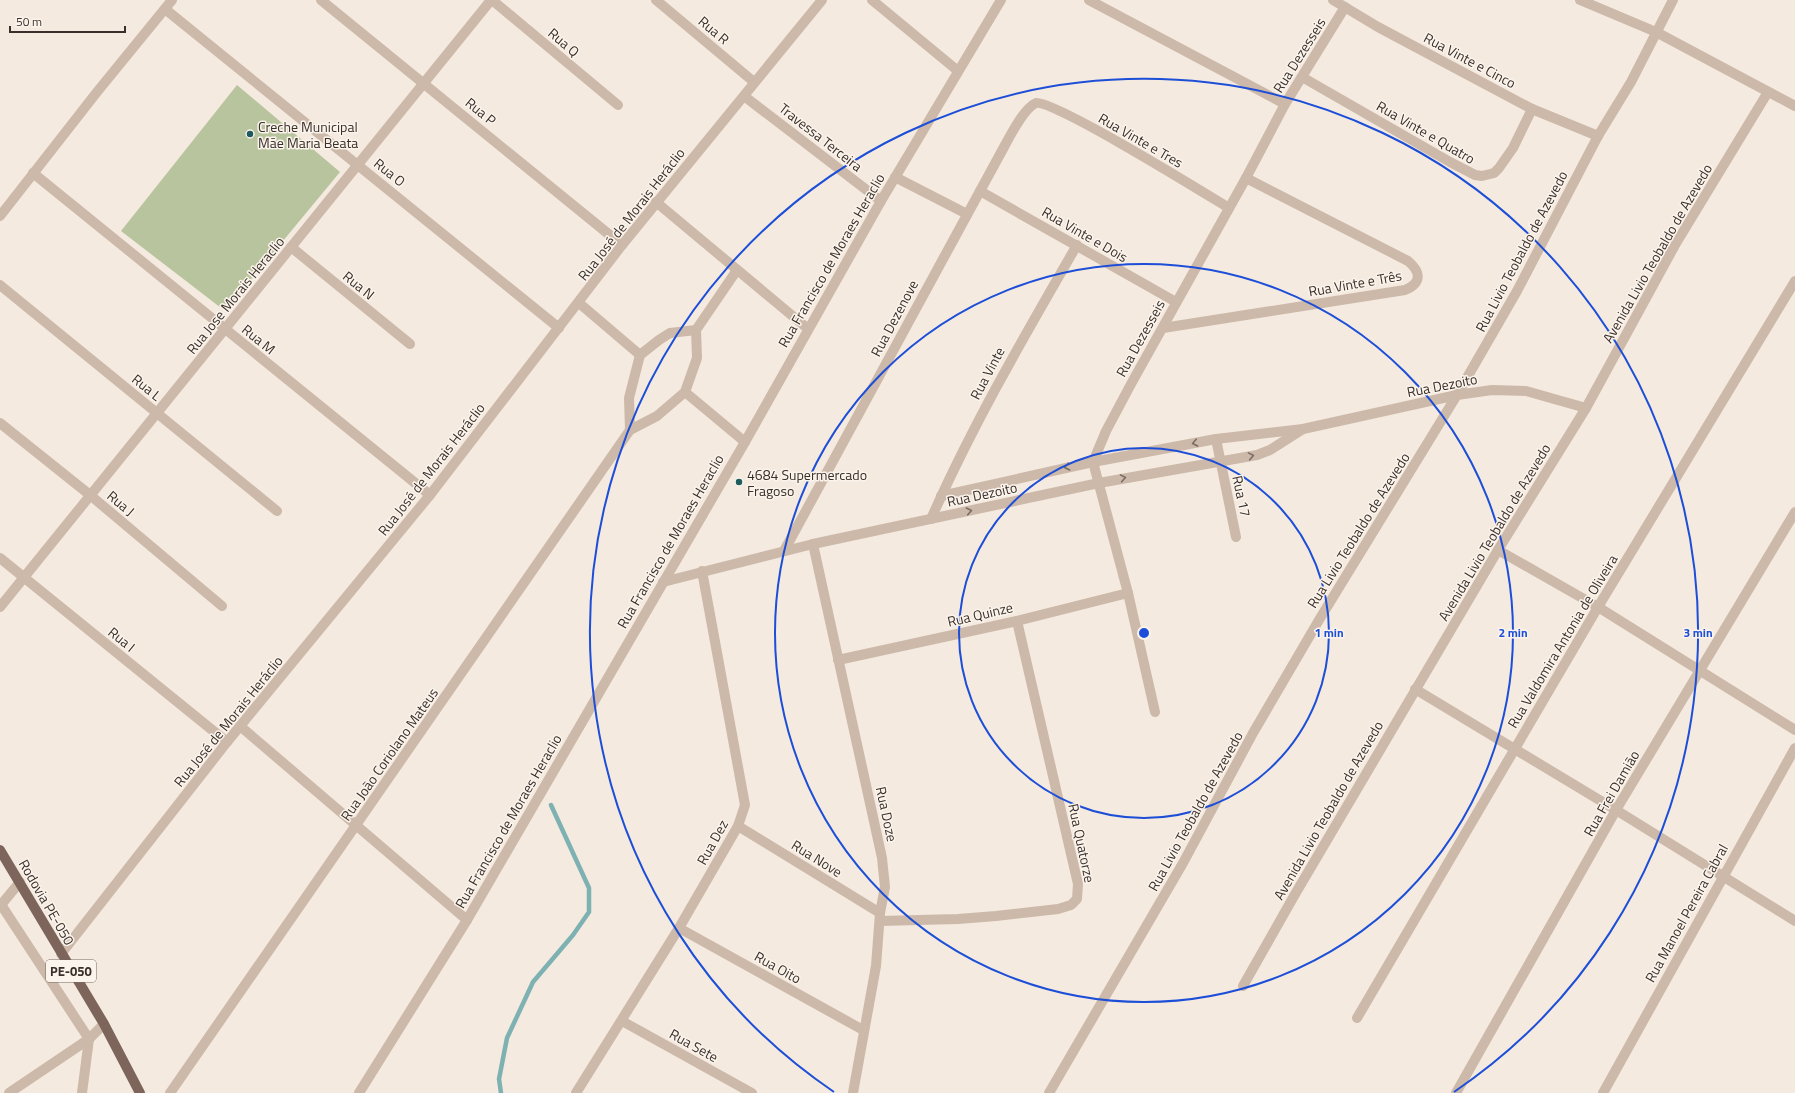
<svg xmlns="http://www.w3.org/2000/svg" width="1795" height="1093" viewBox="0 0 1795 1093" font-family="'Titillium Web',sans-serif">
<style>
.green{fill:#b8c49e}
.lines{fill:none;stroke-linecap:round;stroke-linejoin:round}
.stream{stroke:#7db1b2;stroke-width:4.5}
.minor{stroke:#cdb9aa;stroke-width:10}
.major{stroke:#7d655b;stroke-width:10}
.oneway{stroke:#7c6d64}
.ring{fill:none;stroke:#1d4ed8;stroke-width:2}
.poi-dot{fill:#1d5b5e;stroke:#fbf4ec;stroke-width:1.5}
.labels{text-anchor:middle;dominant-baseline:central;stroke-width:3;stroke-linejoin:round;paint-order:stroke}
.shield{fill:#fbf4ec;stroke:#746a64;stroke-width:1}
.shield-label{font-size:13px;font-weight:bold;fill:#3a2f2a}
.street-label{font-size:14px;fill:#3a2f2a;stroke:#fbf4ec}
.poi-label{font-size:14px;fill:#3a2f2a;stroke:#fbf4ec;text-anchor:start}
.centre{fill:#1d4ed8;stroke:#fbf4ec;stroke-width:2}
.ring-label{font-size:12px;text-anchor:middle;font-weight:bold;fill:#1d4ed8;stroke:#fbf4ec;stroke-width:3;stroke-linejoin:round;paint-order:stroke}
</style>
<rect width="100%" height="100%" fill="#f4eadf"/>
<polygon class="green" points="237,85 340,172 225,311 121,231"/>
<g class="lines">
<polyline class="stream" points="501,1093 499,1079 507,1038 533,982 573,935 589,912 589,888 551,805"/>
<g class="minor">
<polyline points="321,0 622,245"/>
<polyline points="492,0 618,105"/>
<polyline points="656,0 754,82"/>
<polyline points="872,0 958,71"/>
<polyline points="1089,0 1285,104"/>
<polyline points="1333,0 1378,27 1532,109 1598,136"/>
<polyline points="1580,0 1656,32 1795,106"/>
<polyline points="165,9 559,328"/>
<polyline points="1302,77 1450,162 1475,175 1482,176 1494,173 1499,168 1513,148 1532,109"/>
<polyline points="744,96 881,201"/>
<polyline points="33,173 430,495"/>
<polyline points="895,177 967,214"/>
<polyline points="980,191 1176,302"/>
<polyline points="656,202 807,328"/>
<polyline points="0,216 97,92 172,0"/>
<polyline points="291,247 410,344"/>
<polyline points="0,285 277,511"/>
<polyline points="579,303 640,355"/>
<path d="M1163,328L1405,290C1422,283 1421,272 1408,261L1246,178"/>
<polyline points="685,392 745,442"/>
<polyline points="0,423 90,495 222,606"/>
<polyline points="630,430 629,398 640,355 659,340 670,333 696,330"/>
<polyline points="1216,439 1236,537"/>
<polyline points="941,496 1093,462 1216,439 1303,429 1457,395 1492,390 1526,391 1586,408"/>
<path d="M931,519C973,424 1025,335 1077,245"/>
<polyline points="813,544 882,858 885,887 880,913 876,966 853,1093"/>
<polyline points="1498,550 1598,607 1795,730"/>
<path d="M784,551L1004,147C1010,136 1024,108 1036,103C1051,98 1206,194 1229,208"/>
<polyline points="0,558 227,742"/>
<polyline points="663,582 813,544 1099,483 1257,455 1270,450 1303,429"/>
<polyline points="0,607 491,0"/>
<polyline points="838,660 1017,621 1128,593"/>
<polyline points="1415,689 1616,810 1795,921"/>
<polyline points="1155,712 1128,593 1093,462 1106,431 1131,384 1246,178 1285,104 1345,7"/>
<polyline points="240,726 467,920"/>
<polyline points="738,826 880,913"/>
<polyline points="0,903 89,1039 82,1093"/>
<polyline points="0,906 20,882"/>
<polyline points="880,921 958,919 996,916 1058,909 1071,905 1077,899 1078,884 1017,621"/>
<polyline points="679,928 863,1030"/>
<polyline points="61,954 227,742 430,495 622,245 822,0"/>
<polyline points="1243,986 1294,896 1498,550 1586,408 1675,245 1768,92"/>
<polyline points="1357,1018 1598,607 1795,281"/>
<polyline points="622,1021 752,1093"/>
<polyline points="9,1093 89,1039 104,1024"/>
<polyline points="170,1093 630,430 657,416 685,392 697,358 696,330 737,270"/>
<polyline points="359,1093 467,920 745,442 881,201 1001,0"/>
<polyline points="576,1093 679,928 738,826 745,805 702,571"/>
<polyline points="1049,1093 1183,863 1253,733 1319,620 1457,395 1517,291 1598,136 1631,82 1673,0"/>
<polyline points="1456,1093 1616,810 1795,512"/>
<polyline points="1603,1093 1795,748"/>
</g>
<polyline class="major" points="0,850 104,1024 140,1093"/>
</g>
<defs><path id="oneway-chevron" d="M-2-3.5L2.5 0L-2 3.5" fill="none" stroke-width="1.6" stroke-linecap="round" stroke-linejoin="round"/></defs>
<g class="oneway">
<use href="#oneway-chevron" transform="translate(1195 443) rotate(169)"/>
<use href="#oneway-chevron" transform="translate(1251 456) rotate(-10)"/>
<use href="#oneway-chevron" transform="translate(1067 467) rotate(168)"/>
<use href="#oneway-chevron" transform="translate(1123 478) rotate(-10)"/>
<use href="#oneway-chevron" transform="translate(969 511) rotate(-12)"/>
</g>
<g class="ring">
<circle cx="1144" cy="633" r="185"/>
<circle cx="1144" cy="633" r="369"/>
<path d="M834 1092A554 554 0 1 1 1454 1092"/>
</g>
<g class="poi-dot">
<circle cx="250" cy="134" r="4"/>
<circle cx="739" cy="482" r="4"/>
</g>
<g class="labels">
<rect class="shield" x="46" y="960" width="50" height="22" rx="3"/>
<g class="shield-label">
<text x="71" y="971">PE-050</text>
</g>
<g class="street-label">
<text transform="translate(714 30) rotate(40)">Rua R</text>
<text transform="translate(564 42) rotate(40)">Rua Q</text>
<text transform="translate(1299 55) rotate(-58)">Rua Dezesseis</text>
<text transform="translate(1470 60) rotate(28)">Rua Vinte e Cinco</text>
<text transform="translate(481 111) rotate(39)">Rua P</text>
<text transform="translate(1426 132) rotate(30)">Rua Vinte e Quatro</text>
<text transform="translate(821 137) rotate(38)">Travessa Terceira</text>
<text transform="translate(1141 140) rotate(30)">Rua Vinte e Tres</text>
<text transform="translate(390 172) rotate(39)">Rua O</text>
<text transform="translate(631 214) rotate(-52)">Rua José de Morais Heráclio</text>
<text transform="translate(1085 234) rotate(30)">Rua Vinte e Dois</text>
<text transform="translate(1521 251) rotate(-62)">Rua Livio Teobaldo de Azevedo</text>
<text transform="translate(1657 253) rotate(-60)">Avenida Livio Teobaldo de Azevedo</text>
<text transform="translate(831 260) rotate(-60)">Rua Francisco de Moraes Heraclio</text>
<text transform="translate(1355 283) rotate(-10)">Rua Vinte e Três</text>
<text transform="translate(359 285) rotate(39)">Rua N</text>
<text transform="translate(235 295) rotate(-51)">Rua Jose Morais Heraclio</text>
<text transform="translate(894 318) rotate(-62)">Rua Dezenove</text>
<text transform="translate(1140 338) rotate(-61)">Rua Dezesseis</text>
<text transform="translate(259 339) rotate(39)">Rua M</text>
<text transform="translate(987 373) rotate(-62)">Rua Vinte</text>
<text transform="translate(1442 385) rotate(-11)">Rua Dezoito</text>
<text transform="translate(147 387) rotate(39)">Rua L</text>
<text transform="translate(431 469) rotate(-52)">Rua José de Morais Heráclio</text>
<text transform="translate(982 494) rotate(-12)">Rua Dezoito</text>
<text transform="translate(1242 496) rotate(78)">Rua 17</text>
<text transform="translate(121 503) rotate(40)">Rua J</text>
<text transform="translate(1358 530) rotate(-58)">Rua Livio Teobaldo de Azevedo</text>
<text transform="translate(1494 532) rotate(-59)">Avenida Livio Teobaldo de Azevedo</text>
<text transform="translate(670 541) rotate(-60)">Rua Francisco de Moraes Heraclio</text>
<text transform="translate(980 614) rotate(-13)">Rua Quinze</text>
<text transform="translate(122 639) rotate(39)">Rua I</text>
<text transform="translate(1562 641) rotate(-59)">Rua Valdomira Antonia de Oliveira</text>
<text transform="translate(228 721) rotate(-51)">Rua José de Morais Heráclio</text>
<text transform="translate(389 754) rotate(-55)">Rua João Coriolano Mateus</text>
<text transform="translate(1611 793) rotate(-60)">Rua Frei Damião</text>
<text transform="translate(1328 810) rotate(-60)">Avenida Livio Teobaldo de Azevedo</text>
<text transform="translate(1195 811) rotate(-61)">Rua Livio Teobaldo de Azevedo</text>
<text transform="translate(887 814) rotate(78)">Rua Doze</text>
<text transform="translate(508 821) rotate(-60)">Rua Francisco de Moraes Heraclio</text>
<text transform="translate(712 842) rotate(-61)">Rua Dez</text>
<text transform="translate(1082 843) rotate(78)">Rua Quatorze</text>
<text transform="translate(817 858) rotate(32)">Rua Nove</text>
<text transform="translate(47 902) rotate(60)">Rodovia PE-050</text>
<text transform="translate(1686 913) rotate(-61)">Rua Manoel Pereira Cabral</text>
<text transform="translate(778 967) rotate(29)">Rua Oito</text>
<text transform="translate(694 1045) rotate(29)">Rua Sete</text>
</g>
<g class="poi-label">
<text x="258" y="126">Creche Municipal<tspan x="258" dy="16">Mãe Maria Beata</tspan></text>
<text x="747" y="474">4684 Supermercado<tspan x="747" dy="16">Fragoso</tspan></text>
</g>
</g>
<circle cx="1144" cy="633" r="6" class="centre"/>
<g class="ring-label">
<text x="1329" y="637">1 min</text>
<text x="1513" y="637">2 min</text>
<text x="1698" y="637">3 min</text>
</g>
<path d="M10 26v6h115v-6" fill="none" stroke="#3a2f2a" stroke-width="2"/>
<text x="16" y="26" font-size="12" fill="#3a2f2a" stroke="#fbf4ec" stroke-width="3" paint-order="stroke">50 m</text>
</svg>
